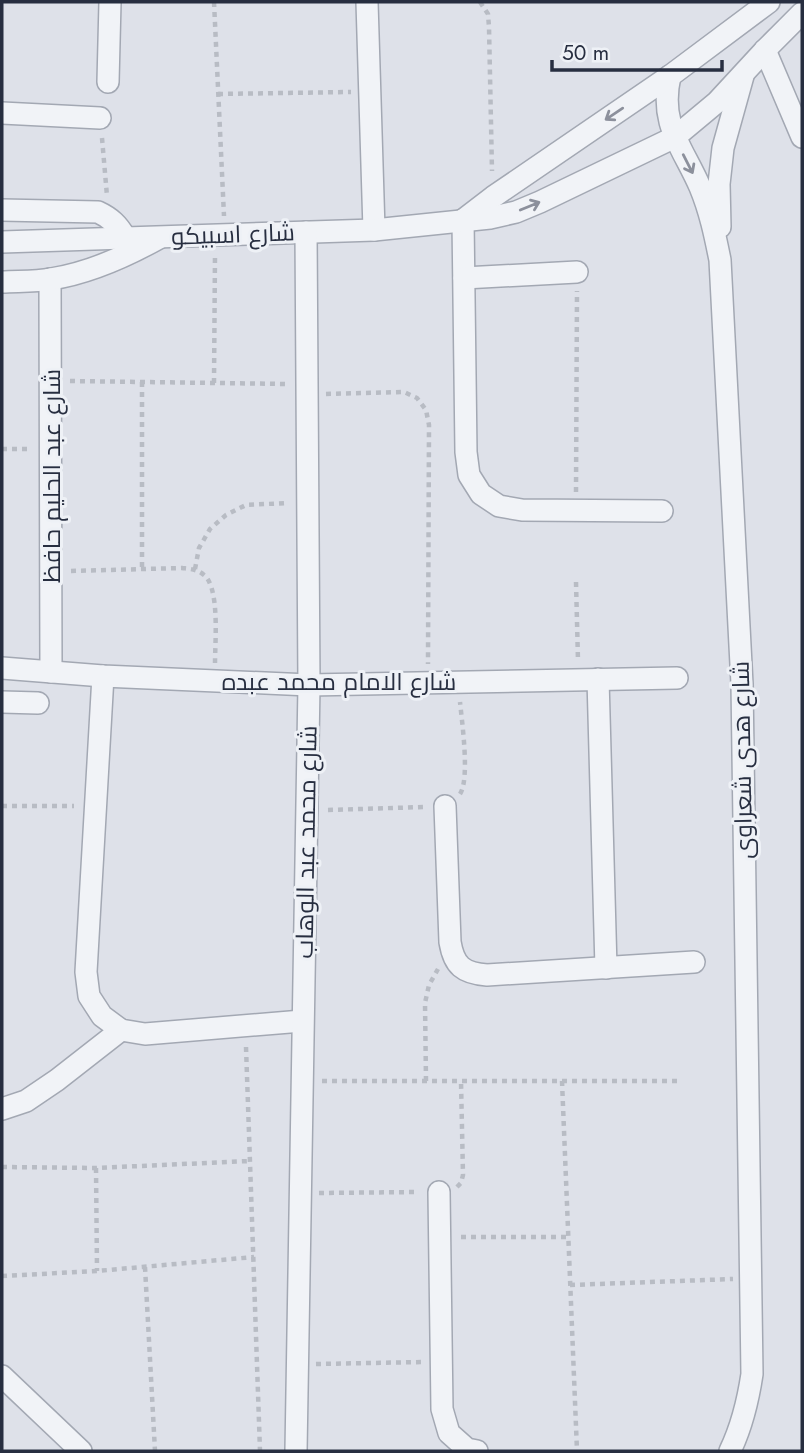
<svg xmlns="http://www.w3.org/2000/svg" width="804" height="1453" viewBox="0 0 804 1453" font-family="Jost,Cairo,sans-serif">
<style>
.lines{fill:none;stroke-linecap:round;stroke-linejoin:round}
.street-casing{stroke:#a3a8b3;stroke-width:24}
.path{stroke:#b8bcc4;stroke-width:4.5;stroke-dasharray:5 5;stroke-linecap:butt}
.street{stroke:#f1f3f7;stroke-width:21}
.oneway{stroke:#8c909c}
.labels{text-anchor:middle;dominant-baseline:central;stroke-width:6;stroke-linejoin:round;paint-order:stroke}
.street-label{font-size:24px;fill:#272e40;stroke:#eef1f6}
</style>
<rect width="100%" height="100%" fill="#dee1e9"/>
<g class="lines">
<defs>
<g id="street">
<polyline points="367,2 374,230"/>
<polyline points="765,50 802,137"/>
<path d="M670,76C659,124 682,146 700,187C710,211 715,235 720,260L742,684L752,1374C748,1401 742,1426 730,1451"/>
<polyline points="108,82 110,2"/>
<polyline points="2,113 100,118"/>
<path d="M2,210L98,212C111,218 118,225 125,237"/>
<polyline points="463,220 466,452 469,475 481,494 499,506 522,510 662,511"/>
<polyline points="463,220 493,197 670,76 769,2"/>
<polyline points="720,227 719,184 723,148 743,76"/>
<polyline points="2,242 374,230 490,218 516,212 540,202 675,137 717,102 765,50 802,13"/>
<polyline points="464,278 577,272"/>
<polyline points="50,279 51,672"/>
<path d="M2,282C18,281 35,282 51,279C90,273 125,257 159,238"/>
<polyline points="2,668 103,676 309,685 677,678"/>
<polyline points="103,676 86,972 89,996 102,1016 121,1030 145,1034 302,1021"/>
<polyline points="598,679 606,968"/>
<polyline points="2,702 38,703"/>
<path d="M445,806L450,942C454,966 463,973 487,975L694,962"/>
<polyline points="2,1109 26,1101 57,1080 121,1030"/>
<polyline points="439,1192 442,1409 449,1433 467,1449 477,1451"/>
<polyline points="2,1376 81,1451"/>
<polyline points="296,1451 309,685 306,232"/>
</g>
</defs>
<use href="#street" class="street-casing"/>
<g class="path">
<polyline points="214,2 224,216"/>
<polyline points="480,2 488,14 489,27 492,171"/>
<polyline points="218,94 351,92"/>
<polyline points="102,138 107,196"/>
<polyline points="70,381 289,384"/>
<polyline points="142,382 142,569"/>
<polyline points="214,383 215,254"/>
<polyline points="326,394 404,392 417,398 426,410 429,425 428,664"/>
<polyline points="2,449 32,449"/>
<polyline points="576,492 577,291"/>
<polyline points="195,569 199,548 210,529 226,515 246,505 287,503"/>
<path d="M71,571L182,568C190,569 197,569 204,575C220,588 215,642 215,663"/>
<polyline points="576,582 578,661"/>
<path d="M460,794C470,779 462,722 460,702"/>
<polyline points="2,806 74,806"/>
<polyline points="328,810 424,807"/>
<polyline points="246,1047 260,1451"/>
<polyline points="322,1081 682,1081"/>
<polyline points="426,1081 425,1003 429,985 438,969"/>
<polyline points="562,1081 577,1451"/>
<polyline points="2,1167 96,1168 250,1161"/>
<polyline points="96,1168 97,1271"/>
<polyline points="457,1187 461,1183 463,1175 461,1081"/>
<polyline points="319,1193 419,1192"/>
<polyline points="461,1237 569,1237"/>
<polyline points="145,1267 155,1451"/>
<polyline points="2,1276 97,1271 254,1257"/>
<polyline points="570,1285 733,1279"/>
<polyline points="316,1364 423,1362"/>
</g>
<use href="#street" class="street"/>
</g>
<defs><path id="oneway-shaft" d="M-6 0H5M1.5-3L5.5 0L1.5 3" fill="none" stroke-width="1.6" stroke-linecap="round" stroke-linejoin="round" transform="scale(1.75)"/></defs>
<g class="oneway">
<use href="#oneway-shaft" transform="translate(614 114) rotate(146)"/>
<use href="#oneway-shaft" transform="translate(688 164) rotate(63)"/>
<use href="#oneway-shaft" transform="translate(530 206) rotate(-22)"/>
</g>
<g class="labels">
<g class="street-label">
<text transform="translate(233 234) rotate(-2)">شارع اسبيكو</text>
<text transform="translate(51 476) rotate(-90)">شارع عبد الحليم حافظ</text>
<text x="339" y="681">شارع الامام محمد عبده</text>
<text transform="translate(742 760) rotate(-91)">شارع هدى شعراوى</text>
<text transform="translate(306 842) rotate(-89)">شارع محمد عبد الوهاب</text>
</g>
</g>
<rect width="804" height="1453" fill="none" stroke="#272e40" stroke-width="7"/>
<path d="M552 60v10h170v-10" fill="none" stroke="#272e40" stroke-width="3.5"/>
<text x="562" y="60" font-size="21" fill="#272e40" stroke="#eef1f6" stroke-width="5" paint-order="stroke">50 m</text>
</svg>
